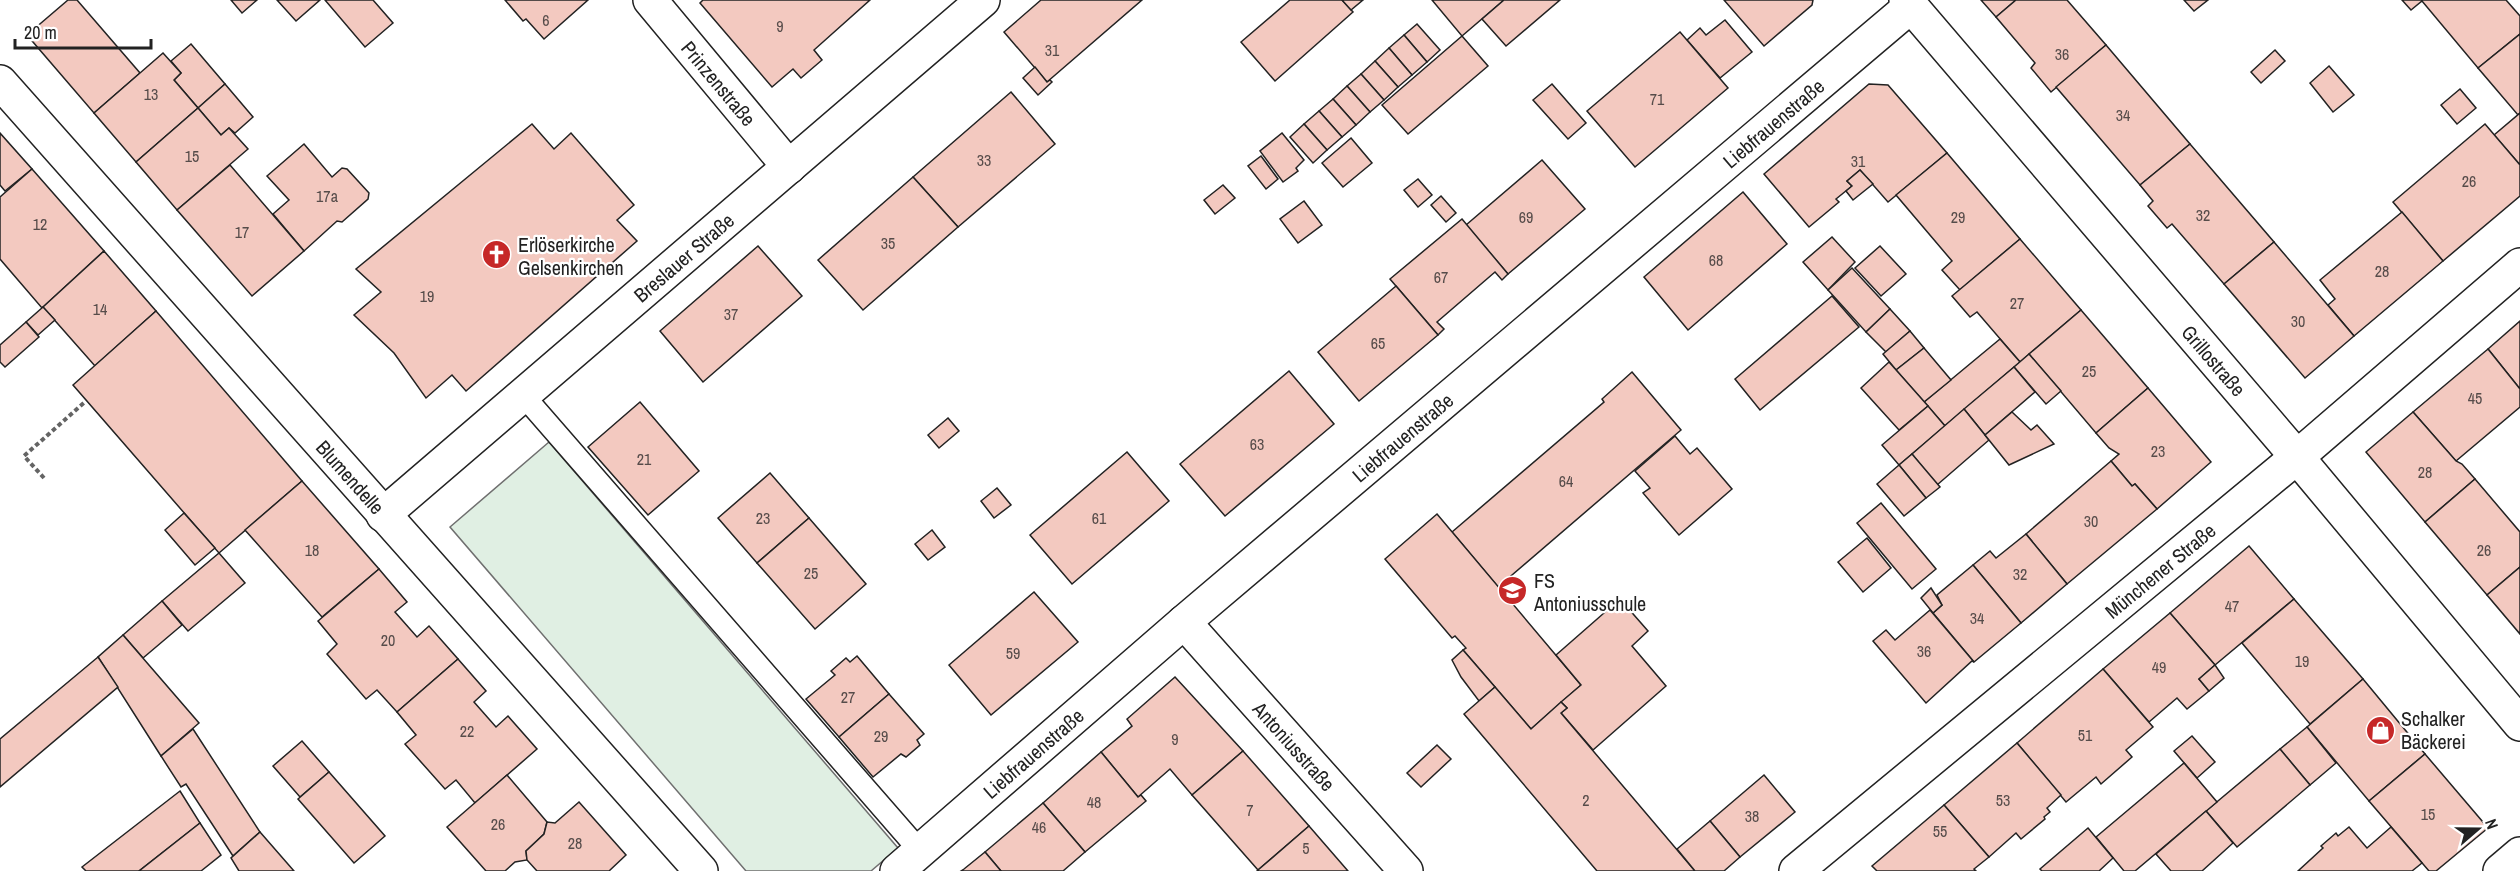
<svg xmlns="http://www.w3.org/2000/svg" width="2520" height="871" viewBox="0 0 2520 871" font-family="'Archivo Narrow',sans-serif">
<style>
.green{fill:#e0efe3;stroke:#6f6f6f;stroke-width:1.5}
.building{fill:#f3c9c0;stroke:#222;stroke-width:1.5}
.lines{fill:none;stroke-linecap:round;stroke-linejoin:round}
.service-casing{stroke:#222;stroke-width:24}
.minor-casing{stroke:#222;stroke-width:36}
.path{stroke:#646464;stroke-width:4;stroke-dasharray:4.5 3;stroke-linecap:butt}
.service{stroke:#fff;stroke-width:21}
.minor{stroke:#fff;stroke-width:33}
.labels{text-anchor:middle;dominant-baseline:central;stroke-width:4.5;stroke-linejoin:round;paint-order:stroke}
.number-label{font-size:16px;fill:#564c4a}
.street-label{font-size:20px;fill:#222;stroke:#fff}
.poi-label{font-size:20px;fill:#222;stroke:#fff;text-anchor:start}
</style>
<rect width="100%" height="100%" fill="#fff"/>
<polygon class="green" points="549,442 898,848 871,871 746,871 450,527"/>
<g class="building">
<polygon points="68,0 77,0 140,73 94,113 27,35"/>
<polygon points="231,0 257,0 242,13"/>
<polygon points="277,0 320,0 296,21"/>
<polygon points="325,0 373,0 393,23 365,47"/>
<polygon points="505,0 588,0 544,39 526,19 523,21"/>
<polygon points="703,0 870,0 814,50 822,60 801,78 793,69 772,87 700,3"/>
<polygon points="1041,0 1142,0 1047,82 1004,32"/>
<polygon points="1290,0 1342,0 1353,12 1275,81 1241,42"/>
<polygon points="1342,0 1363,0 1351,10"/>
<polygon points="1432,0 1504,0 1462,36"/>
<polygon points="1504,0 1560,0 1506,46 1482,19"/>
<polygon points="1724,0 1813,0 1812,5 1764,46"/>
<polygon points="1981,0 2016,0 1996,17"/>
<polygon points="2016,0 2067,0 2106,45 2051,92 2031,68 2035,63 1996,17"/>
<polygon points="2184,0 2208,0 2194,11"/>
<polygon points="2402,0 2506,0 2520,16 2520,34 2478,68 2422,1 2411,10"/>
<polygon points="1725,20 1752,52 1720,78 1687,40 1700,28 1706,35"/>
<polygon points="1417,24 1440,50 1427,62 1404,35"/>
<polygon points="1680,32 1728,88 1635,167 1587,111"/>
<polygon points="2520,34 2520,113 2518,115 2478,68"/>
<polygon points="1404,35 1427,62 1412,75 1389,48"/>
<polygon points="1462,36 1488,66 1408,134 1382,105"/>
<polygon points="191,44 225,84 198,108 174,80 181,73 171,61"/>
<polygon points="2106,45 2190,144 2140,185 2056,87"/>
<polygon points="1389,48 1412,75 1398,87 1375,61"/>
<polygon points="2275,50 2285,61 2261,83 2251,72"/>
<polygon points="163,53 181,73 174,80 198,108 136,162 94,113"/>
<polygon points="1375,61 1398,87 1384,100 1361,74"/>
<polygon points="2329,66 2354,95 2333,112 2310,83"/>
<polygon points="1035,67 1047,82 1050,80 1052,82 1038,95 1023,78"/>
<polygon points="1361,74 1384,100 1370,112 1347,86"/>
<polygon points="225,84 253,117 235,133 229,128 221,135 198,108"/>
<polygon points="1552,84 1586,123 1568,139 1533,100"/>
<polygon points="1869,84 1888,85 1947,153 1888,202 1860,170 1847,181 1852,186 1836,199 1839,202 1809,227 1764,174"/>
<polygon points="1347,86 1370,112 1356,125 1333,99"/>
<polygon points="2460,89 2476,108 2457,124 2441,105"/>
<polygon points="1011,92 1055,144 958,227 913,177"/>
<polygon points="1333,99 1356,125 1342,137 1319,111"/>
<polygon points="198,108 221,135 229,128 248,149 177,210 136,162"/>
<polygon points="1319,111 1342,137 1327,150 1304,124"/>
<polygon points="2520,113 2520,165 2494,135"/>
<polygon points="532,124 554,149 571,133 634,205 617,220 637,241 466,391 452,375 426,398 394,353 354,315 381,292 356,269"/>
<polygon points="1304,124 1327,150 1313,163 1290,137"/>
<polygon points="2485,124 2520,165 2520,196 2443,261 2393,202"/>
<polygon points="0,133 32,169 5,191 0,185"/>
<polygon points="1282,133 1304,160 1296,168 1298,171 1283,182 1260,151"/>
<polygon points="1351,138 1372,163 1343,187 1322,163"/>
<polygon points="304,144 332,177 342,168 347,169 369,193 368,199 342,222 337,221 304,251 273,214 289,200 267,176"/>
<polygon points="2190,144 2274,242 2224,284 2172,224 2167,228 2148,206 2153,201 2140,185"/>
<polygon points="1947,153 2020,239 1960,290 1942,270 1952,261 1896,195"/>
<polygon points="1261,156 1278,179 1266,189 1248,166"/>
<polygon points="1542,160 1585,209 1508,274 1466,225"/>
<polygon points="230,165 304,251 252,296 177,210"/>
<polygon points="32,169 104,251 42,308 0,259 0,197"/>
<polygon points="1860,170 1873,184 1853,200 1846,191 1852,186 1847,181"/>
<polygon points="913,177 958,227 863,310 818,260"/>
<polygon points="1418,179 1432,195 1418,207 1404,190"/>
<polygon points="1223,185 1235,198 1215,214 1204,200"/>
<polygon points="1743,192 1787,244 1688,330 1644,277"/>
<polygon points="1441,196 1456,213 1446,222 1431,205"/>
<polygon points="1304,201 1322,225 1298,243 1280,219"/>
<polygon points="2402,212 2443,261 2354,336 2328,305 2335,299 2320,280"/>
<polygon points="1462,219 1508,274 1502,280 1495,272 1437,322 1444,329 1438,335 1390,279"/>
<polygon points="1832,237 1855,262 1828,290 1803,262"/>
<polygon points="2020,239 2081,310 2020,362 1977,312 1970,317 1952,296"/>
<polygon points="2274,242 2354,336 2305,378 2224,284"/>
<polygon points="758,246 802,296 703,382 660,331"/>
<polygon points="1880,246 1906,274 1881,296 1855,268"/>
<polygon points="104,251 156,311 95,366 43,307"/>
<polygon points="1852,268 1890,309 1866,332 1828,290"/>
<polygon points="1396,286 1438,335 1359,401 1318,352"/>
<polygon points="1832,296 1859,327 1760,410 1735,379"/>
<polygon points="43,307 55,320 38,335 26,322"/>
<polygon points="1890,309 1910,331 1886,352 1866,332"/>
<polygon points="2081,310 2148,388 2096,433 2029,354"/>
<polygon points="156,311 302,481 219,553 73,385"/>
<polygon points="2520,321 2520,389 2488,349"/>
<polygon points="26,322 39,337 5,367 0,362 0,345"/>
<polygon points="1910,331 1924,348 1896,370 1883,354"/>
<polygon points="2000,339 2020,362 1945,426 1924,402"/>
<polygon points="1924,348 1951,380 1924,402 1896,370"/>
<polygon points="2488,349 2520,389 2520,407 2456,461 2413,412"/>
<polygon points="2029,354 2061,391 2046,404 2014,367"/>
<polygon points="1889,362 1928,406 1899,430 1861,388"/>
<polygon points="2014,367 2035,392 1985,435 1964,409"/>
<polygon points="1289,371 1334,424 1225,516 1180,464"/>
<polygon points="1632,372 1681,430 1498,587 1452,532 1604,402 1602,399"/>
<polygon points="2148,388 2211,462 2157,509 2135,484 2132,486 2111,461 2119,454 2109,448 2096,433"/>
<polygon points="640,402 699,471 648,515 588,447"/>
<polygon points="1928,406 1945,426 1899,465 1882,445"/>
<polygon points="1964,409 1989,440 1937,485 1912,454"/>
<polygon points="2012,412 2031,430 2037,425 2054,444 2009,465 1985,435"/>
<polygon points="2413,412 2456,461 2462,464 2475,479 2425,522 2366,452"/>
<polygon points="948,418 959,431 939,448 928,435"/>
<polygon points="1675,436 1690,454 1697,448 1732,489 1679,535 1643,493 1650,488 1635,471"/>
<polygon points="1127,452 1169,501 1072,584 1030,535"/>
<polygon points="1912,454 1940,487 1926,498 1899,465"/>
<polygon points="2111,461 2132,486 2135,484 2157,509 2067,584 2026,534"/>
<polygon points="1899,465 1926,498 1904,516 1877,484"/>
<polygon points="770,473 809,518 757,563 718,518"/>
<polygon points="2475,479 2520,532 2520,567 2487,595 2425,522"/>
<polygon points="302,481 379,569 322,617 245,530"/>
<polygon points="997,488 1011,505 994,518 981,501"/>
<polygon points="1881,503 1936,569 1912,589 1857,523"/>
<polygon points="184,513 215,548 195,565 165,530"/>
<polygon points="1437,514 1581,685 1531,729 1463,650 1466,648 1455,636 1452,638 1385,559"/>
<polygon points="809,518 866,584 815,629 757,563"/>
<polygon points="932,530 945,547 928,560 915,544"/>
<polygon points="2026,534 2067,584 2021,623 1973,565 1990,551 1996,558"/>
<polygon points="1867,538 1891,568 1863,592 1838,562"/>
<polygon points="2249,546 2294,599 2215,665 2170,613"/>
<polygon points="219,553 245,583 188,631 162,601"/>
<polygon points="1973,565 2021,623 1974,662 1933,613 1942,605 1937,595"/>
<polygon points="2520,567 2520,634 2487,595"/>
<polygon points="379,569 407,602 395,612 417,637 429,626 458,659 397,712 377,690 366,699 327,654 337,644 318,621"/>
<polygon points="1931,588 1942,605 1933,613 1921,598"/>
<polygon points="1034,592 1078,642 991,715 949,665"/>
<polygon points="1620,599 1648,631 1632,646 1666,686 1593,750 1561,713 1567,708 1561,702 1581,685 1556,655"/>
<polygon points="2294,599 2363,679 2310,724 2242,643"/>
<polygon points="162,601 182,625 143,658 123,635"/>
<polygon points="1930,610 1974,662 1972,661 1926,703 1873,641 1886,630 1895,640"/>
<polygon points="2170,613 2215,665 2199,679 2209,691 2187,709 2177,698 2149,722 2103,669"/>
<polygon points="123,635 199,723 161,756 98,657"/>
<polygon points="1463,650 1495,687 1479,701 1461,677 1452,660"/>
<polygon points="857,656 889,694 839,737 806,699 835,675 831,671 846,658 850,662"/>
<polygon points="98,657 118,687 0,787 0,739"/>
<polygon points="458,659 486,691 474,702 496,727 508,716 537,749 475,803 456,780 445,789 405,744 416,735 397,712"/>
<polygon points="2215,665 2224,678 2209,691 2199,679"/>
<polygon points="2103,669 2153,727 2126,750 2132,757 2101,784 2096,777 2066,802 2017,743"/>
<polygon points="1175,677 1243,751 1192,795 1170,769 1138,797 1101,752 1132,726 1127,719"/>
<polygon points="2363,679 2425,754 2369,801 2307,727"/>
<polygon points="1495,687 1531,729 1561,702 1567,708 1561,713 1695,871 1597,871 1464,714"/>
<polygon points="889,694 924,734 917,740 920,745 906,757 901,754 873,777 839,737"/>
<polygon points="2307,727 2336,763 2310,785 2280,749"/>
<polygon points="193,729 260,832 233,856 186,784 181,787 161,756"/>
<polygon points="2192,736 2215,762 2197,778 2174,751"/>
<polygon points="302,741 329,772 300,797 273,766"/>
<polygon points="2017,743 2061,795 2047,808 2050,812 2044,817 2045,819 2021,839 2016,833 1989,857 1944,805"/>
<polygon points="1437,745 1451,759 1421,787 1407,773"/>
<polygon points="2280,749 2310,785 2237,847 2206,811"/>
<polygon points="1243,751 1309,826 1258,870 1192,795"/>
<polygon points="1101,752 1138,797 1141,795 1146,801 1085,852 1043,803"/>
<polygon points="2425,754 2488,828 2436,871 2429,871 2369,801"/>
<polygon points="2184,763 2217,802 2135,871 2124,871 2096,837"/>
<polygon points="329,772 385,836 354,863 298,799"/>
<polygon points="507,775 547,822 544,834 526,851 527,860 515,862 505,871 486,871 447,827"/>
<polygon points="1764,775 1795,812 1740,857 1710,821"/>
<polygon points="180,791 200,823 139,871 86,871 82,867"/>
<polygon points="579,802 626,855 609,871 537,871 527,860 526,851 544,834 547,822 555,823"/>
<polygon points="1043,803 1085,852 1063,871 1001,871 985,852"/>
<polygon points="1944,805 1989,857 1974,869 1976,871 1877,871 1872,866"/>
<polygon points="2206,811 2233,843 2202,871 2171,871 2156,854"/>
<polygon points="1710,821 1740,857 1724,871 1695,871 1677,849"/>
<polygon points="200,823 221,855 201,871 139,871"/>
<polygon points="1309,826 1348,871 1257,871 1258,870"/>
<polygon points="2349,827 2367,848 2391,827 2422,863 2412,871 2298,871 2323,848 2321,846 2336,833 2338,836"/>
<polygon points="2088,828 2113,858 2099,871 2042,871 2040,869"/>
<polygon points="260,832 294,871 239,871 231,858"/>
<polygon points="985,852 1001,871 961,871 964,869"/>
</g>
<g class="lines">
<defs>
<polyline id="service" points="523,395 920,851"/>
<g id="minor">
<path id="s1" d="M650,0L789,167"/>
<path id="s2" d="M1906,0L2297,457L2520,724"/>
<path id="s3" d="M0,82L701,871"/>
<path id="s4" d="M383,515L983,0"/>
<path id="s5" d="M1184,622L1406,871"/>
<path id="s6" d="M897,871L1184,622L1911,6"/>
<path id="s7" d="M1796,871L2297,457L2520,265"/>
<polyline points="2500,871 2520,854"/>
</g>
</defs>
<use href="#service" class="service-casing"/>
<use href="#minor" class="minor-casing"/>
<polyline class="path" points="44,478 24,456 86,401"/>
<use href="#service" class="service"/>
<use href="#minor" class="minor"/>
</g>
<defs>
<symbol id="church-disc" viewBox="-11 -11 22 22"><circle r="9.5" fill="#c62828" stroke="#fff"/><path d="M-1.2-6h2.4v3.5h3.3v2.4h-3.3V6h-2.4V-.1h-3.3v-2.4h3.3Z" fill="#fff"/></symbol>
<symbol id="school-disc" viewBox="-11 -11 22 22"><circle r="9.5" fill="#c62828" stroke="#fff"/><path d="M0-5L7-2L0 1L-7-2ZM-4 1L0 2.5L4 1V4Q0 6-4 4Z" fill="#fff"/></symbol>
<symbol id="shop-disc" viewBox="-11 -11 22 22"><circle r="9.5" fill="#c62828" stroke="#fff"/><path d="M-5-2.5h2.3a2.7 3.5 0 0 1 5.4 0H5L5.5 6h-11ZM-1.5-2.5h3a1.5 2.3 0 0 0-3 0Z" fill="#fff"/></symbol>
</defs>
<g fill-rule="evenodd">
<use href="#church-disc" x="480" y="238" width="33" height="33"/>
<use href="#school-disc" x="1496" y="574" width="33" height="33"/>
<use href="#shop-disc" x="2364" y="714" width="33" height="33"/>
</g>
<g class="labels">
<g class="number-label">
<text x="546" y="20">6</text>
<text x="780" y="26">9</text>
<text x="1052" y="50">31</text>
<text x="2062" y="54">36</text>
<text x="151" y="94">13</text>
<text x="1657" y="99">71</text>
<text x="2123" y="115">34</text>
<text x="192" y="156">15</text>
<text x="984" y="160">33</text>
<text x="1858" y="161">31</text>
<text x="2469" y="181">26</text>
<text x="327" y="196">17a</text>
<text x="2203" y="215">32</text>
<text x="1526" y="217">69</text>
<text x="1958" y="217">29</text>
<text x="40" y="224">12</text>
<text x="242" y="232">17</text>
<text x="888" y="243">35</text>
<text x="1716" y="260">68</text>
<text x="2382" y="271">28</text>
<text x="1441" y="277">67</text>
<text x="427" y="296">19</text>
<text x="2017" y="303">27</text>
<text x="100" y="309">14</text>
<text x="731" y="314">37</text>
<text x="2298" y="321">30</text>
<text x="1378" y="343">65</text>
<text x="2089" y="371">25</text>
<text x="2475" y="398">45</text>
<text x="1257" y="444">63</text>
<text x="2158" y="451">23</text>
<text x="644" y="459">21</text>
<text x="2425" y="472">28</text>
<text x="1566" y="481">64</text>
<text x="763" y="518">23</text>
<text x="1099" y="518">61</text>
<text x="2091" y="521">30</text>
<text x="312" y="550">18</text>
<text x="2484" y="550">26</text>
<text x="811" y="573">25</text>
<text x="2020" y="574">32</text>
<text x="2232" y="606">47</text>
<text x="1977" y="618">34</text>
<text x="388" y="640">20</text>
<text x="1924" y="651">36</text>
<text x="1013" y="653">59</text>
<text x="2302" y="661">19</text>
<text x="2159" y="667">49</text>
<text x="848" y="697">27</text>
<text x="467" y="731">22</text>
<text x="2085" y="735">51</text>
<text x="881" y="736">29</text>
<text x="1175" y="739">9</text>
<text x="1586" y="800">2</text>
<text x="2003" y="800">53</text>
<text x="1094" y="802">48</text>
<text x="1250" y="810">7</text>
<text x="2428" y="814">15</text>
<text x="1752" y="816">38</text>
<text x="498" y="824">26</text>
<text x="1039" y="827">46</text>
<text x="1940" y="831">55</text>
<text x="575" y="843">28</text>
<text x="1306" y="848">5</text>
</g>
<g class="street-label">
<text stroke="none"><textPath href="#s1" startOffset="108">Prinzenstraße</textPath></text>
<text stroke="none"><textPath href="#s6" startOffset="1152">Liebfrauenstraße</textPath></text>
<text stroke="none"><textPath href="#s4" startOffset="396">Breslauer Straße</textPath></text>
<text stroke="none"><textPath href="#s2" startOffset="474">Grillostraße</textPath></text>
<text stroke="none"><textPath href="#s6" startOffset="666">Liebfrauenstraße</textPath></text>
<text stroke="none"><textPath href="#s3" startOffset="528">Blumendelle</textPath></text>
<text stroke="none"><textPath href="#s7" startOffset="472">Münchener Straße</textPath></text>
<text stroke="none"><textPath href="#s5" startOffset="166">Antoniusstraße</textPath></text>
<text stroke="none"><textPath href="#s6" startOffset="180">Liebfrauenstraße</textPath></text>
</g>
<g class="poi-label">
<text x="518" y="244">Erlöserkirche<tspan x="518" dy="23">Gelsenkirchen</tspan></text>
<text x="1534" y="580">FS<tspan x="1534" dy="23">Antoniusschule</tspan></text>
<text x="2401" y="718">Schalker<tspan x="2401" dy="23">Bäckerei</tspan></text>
</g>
</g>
<g transform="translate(2478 829) rotate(70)" stroke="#ffffff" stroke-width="4.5" paint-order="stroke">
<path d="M0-4.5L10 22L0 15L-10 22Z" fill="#222222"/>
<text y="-9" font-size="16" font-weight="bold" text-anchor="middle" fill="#222222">N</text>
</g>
<path d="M15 39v9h136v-9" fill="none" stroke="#222222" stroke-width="3"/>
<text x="24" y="39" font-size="18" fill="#222222" stroke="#ffffff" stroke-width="4.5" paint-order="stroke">20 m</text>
</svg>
